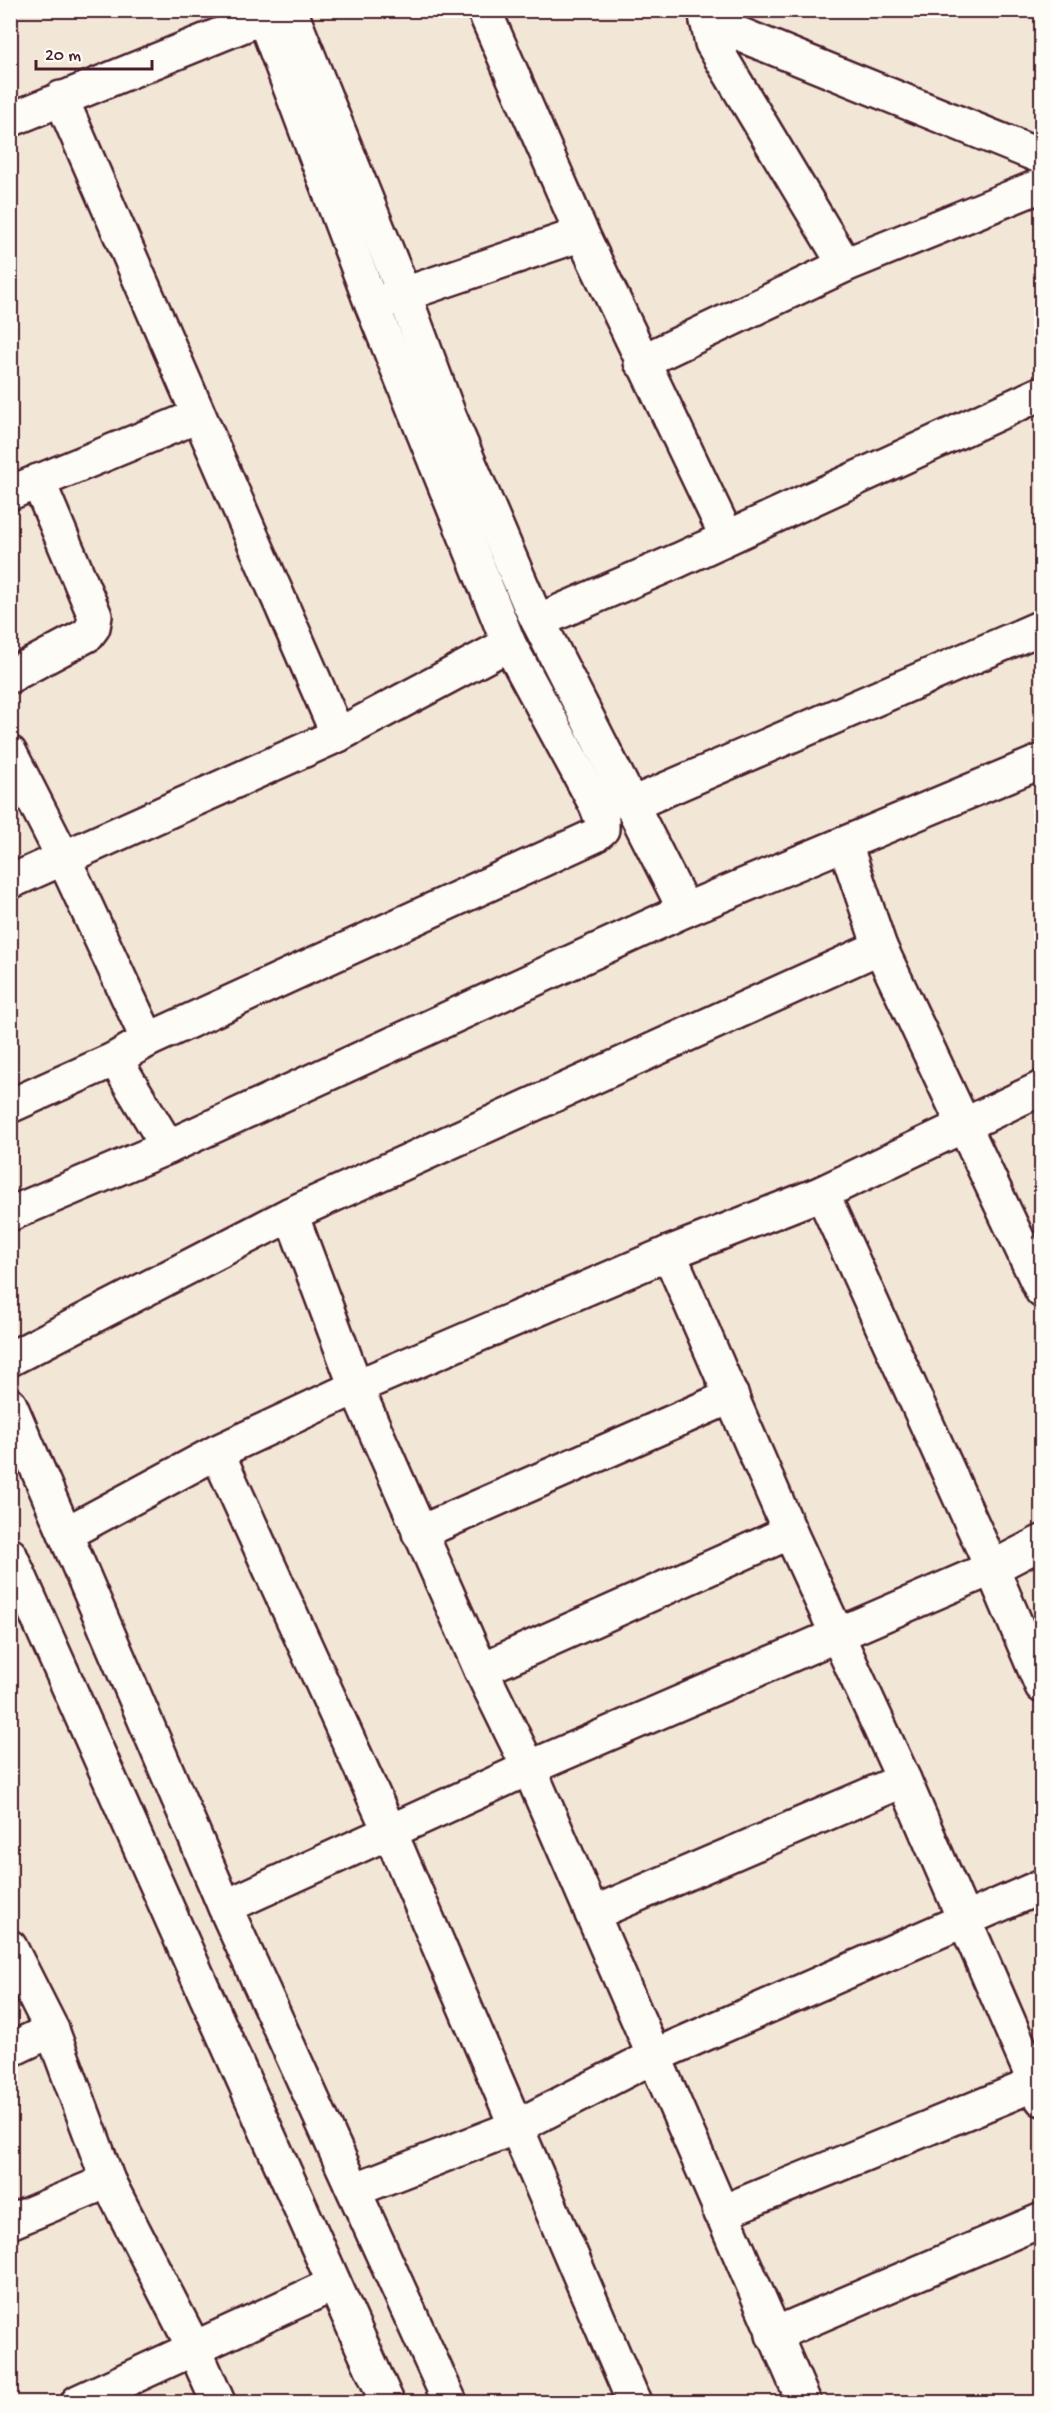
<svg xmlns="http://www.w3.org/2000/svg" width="1052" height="2413" viewBox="0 0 1052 2413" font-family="'Gochi Hand',sans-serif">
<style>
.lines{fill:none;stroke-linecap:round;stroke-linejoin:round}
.street-casing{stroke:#4a1f2b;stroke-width:38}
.secondary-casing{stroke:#4a1f2b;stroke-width:38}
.street{stroke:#fdfcf7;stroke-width:33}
.secondary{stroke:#fdfcf7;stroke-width:33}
</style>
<rect width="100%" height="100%" fill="#f2e6d6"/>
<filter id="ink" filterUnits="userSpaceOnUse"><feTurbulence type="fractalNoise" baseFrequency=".0167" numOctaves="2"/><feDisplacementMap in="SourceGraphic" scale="12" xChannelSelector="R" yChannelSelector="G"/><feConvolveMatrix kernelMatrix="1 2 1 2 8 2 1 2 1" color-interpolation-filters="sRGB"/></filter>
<g filter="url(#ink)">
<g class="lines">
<defs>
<g id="street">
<polyline points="290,10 404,294 450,418 530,605 685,910"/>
<polyline points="484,10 582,234 727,537"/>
<polyline points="705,10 712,43 845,265"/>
<polyline points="707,21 1042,157"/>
<polyline points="61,98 338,735"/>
<polyline points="10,120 281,10"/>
<polyline points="384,301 582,234"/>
<polyline points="641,362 845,265 1042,185"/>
<polyline points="10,493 198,416"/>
<polyline points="538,621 679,560 1042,393"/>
<polyline points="10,676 87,635 93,627 95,616 38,481"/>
<polyline points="10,753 64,859 148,1040"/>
<polyline points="630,805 1042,627"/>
<polyline points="845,844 880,947 1042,1291"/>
<polyline points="10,882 338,735 509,644"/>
<polyline points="115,1059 168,1147"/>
<polyline points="10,1106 115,1059 148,1040 594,836 602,829 602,820 596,805 509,644 372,305 261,10"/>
<polyline points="822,1193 992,1568 1042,1686"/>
<polyline points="291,1214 356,1387 481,1670 529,1768 804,2402"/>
<polyline points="669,1253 790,1532 904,1780 1042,2099"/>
<polyline points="10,1359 291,1214 880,947"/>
<polyline points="10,1405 225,1907 450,2402"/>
<polyline points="217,1452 390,1832 634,2402"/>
<polyline points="67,1533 217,1452 356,1387 669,1253 822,1193 1042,1088"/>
<polyline points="419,1533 732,1396"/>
<polyline points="10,1555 387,2402"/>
<polyline points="481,1670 790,1532"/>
<polyline points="225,1907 529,1768 992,1568 1042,1542"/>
<polyline points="592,1914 904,1780"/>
<polyline points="10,1947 52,2030 108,2181 194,2348 218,2402"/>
<polyline points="10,2050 52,2030"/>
<polyline points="354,2190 516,2127 654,2056 1042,1886"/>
<polyline points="720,2213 1035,2084"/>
<polyline points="10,2222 108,2181"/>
<polyline points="773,2335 1042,2220"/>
<polyline points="78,2402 334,2284"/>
</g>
<polyline id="secondary" points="10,1214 168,1147 685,910 1042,761"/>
</defs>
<use href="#street" class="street-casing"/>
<use href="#secondary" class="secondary-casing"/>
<use href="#street" class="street"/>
<use href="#secondary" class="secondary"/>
</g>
</g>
<rect width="1052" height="2413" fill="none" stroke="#fdfcf7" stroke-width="36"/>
<rect x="18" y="18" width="1016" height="2377" fill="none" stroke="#4a1f2b" stroke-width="2" filter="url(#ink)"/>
<path d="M36 60v9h116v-9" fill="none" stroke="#4a1f2b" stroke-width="3"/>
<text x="45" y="60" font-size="18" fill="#4a1f2b" stroke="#fdfcf7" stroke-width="4.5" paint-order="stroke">20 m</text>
</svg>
